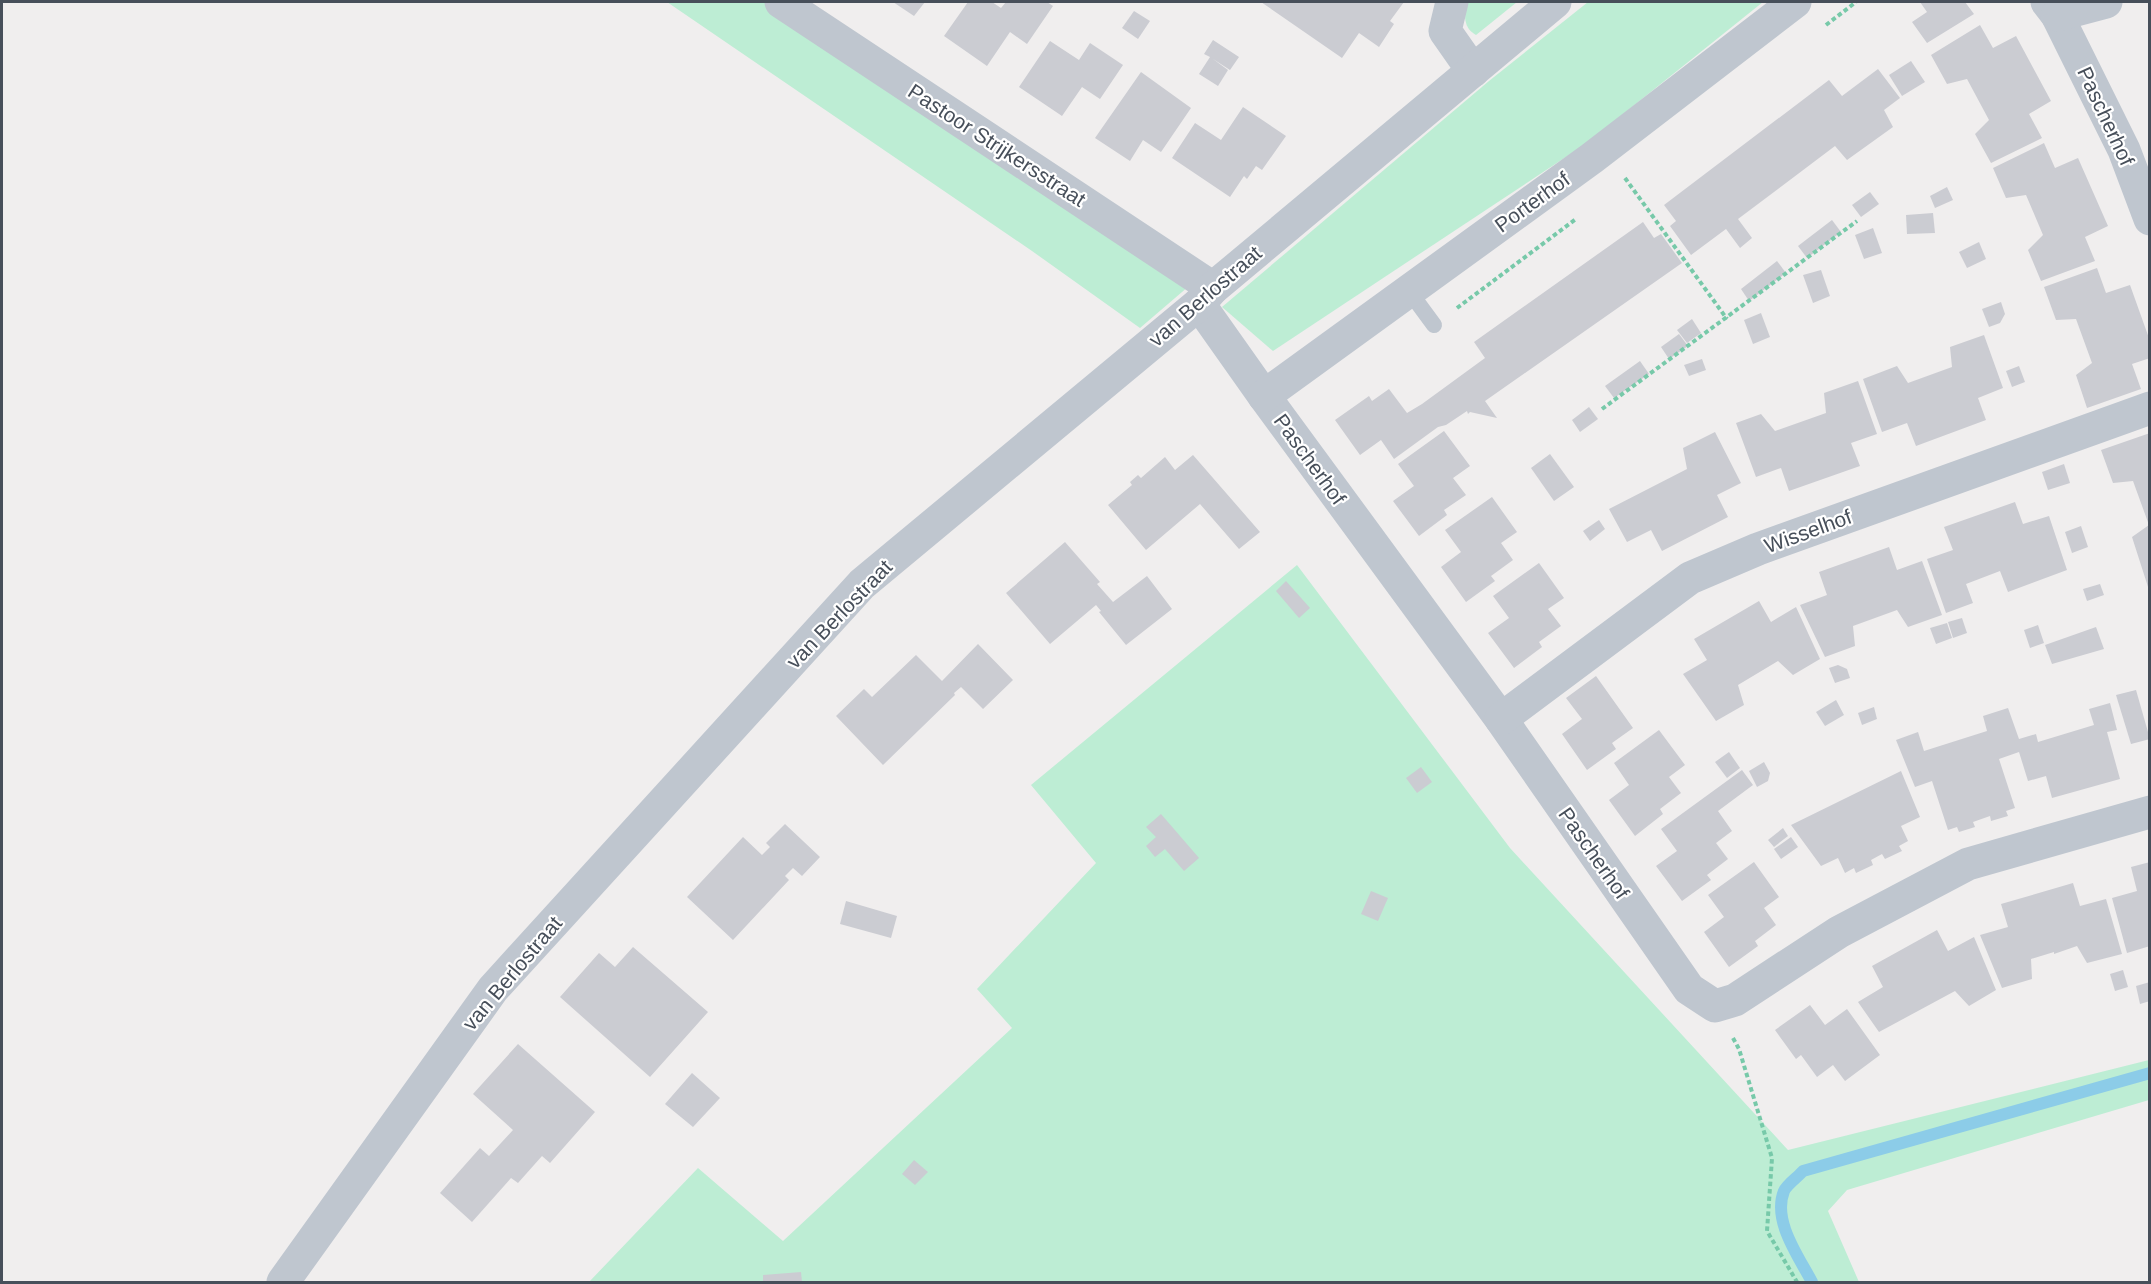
<svg xmlns="http://www.w3.org/2000/svg" width="2151" height="1284" viewBox="0 0 2151 1284" font-family="Arial,sans-serif">
<style>
.green{fill:#bdedd4}
.lines{fill:none;stroke-linecap:round;stroke-linejoin:round}
.stream{stroke:#8ccce8;stroke-width:12}
.building{fill:#cbccd2}
.path{stroke:#77c9a9;stroke-width:4;stroke-dasharray:4.5 3;stroke-linecap:butt}
.lane{stroke:#bfc6cf;stroke-width:16}
.street{stroke:#bfc6cf;stroke-width:33}
.labels{text-anchor:middle;dominant-baseline:central;stroke-width:4.5;stroke-linejoin:round;paint-order:stroke}
.street-label{font-size:21px;fill:#474f5a;stroke:#fff}
</style>
<rect width="100%" height="100%" fill="#f0eeee"/>
<g class="green">
<polygon points="667,2 767,2 1189,286 1140,328 1032,251"/>
<path d="M1467,2H1517L1476,35C1463,28 1464,15 1467,2Z"/>
<polygon points="1588,2 1763,2 1587,143 1273,351 1222,307 1489,81"/>
<polygon points="1297,565 1510,848 1788,1150 2149,1060 2149,1100 1847,1190 1828,1211 1859,1282 589,1282 698,1168 783,1241 1012,1028 977,989 1096,863 1031,785"/>
</g>
<g class="lines">
<path class="stream" d="M1812,1282C1799,1257 1772,1221 1784,1191C1787,1184 1798,1177 1803,1171L2150,1073"/>
</g>
<g class="building">
<polygon points="893,2 925,2 914,16"/>
<polygon points="968,2 992,2 1001,8 1006,2 1047,2 1053,6 1027,44 1010,32 987,66 944,36"/>
<polygon points="1261,2 1306,2 1308,3 1309,2 1404,2 1390,21 1394,24 1379,47 1359,33 1342,58"/>
<polygon points="1920,2 1965,2 1974,14 1927,43 1912,22 1927,12"/>
<polygon points="1134,11 1150,21 1138,39 1122,28"/>
<polygon points="1980,25 1993,48 2016,36 2051,101 2029,114 2042,138 1991,163 1975,134 1989,120 1967,79 1947,84 1931,55"/>
<polygon points="1213,40 1239,57 1230,70 1213,59 1228,70 1218,86 1199,74 1210,57 1204,54"/>
<polygon points="1050,41 1079,60 1090,43 1123,65 1100,99 1082,87 1062,116 1019,87"/>
<polygon points="1911,61 1925,82 1902,96 1889,75"/>
<polygon points="1878,69 1900,98 1884,110 1893,127 1847,160 1835,146 1738,219 1752,238 1740,248 1726,229 1691,255 1670,226 1676,221 1664,205 1829,80 1842,96"/>
<polygon points="1141,72 1191,108 1161,152 1143,140 1130,161 1095,138"/>
<polygon points="1243,107 1286,136 1262,170 1256,166 1247,179 1244,176 1230,197 1172,158 1195,123 1221,140"/>
<polygon points="2044,143 2055,168 2078,158 2108,226 2085,237 2095,261 2041,281 2028,250 2043,235 2026,195 2006,198 1993,168"/>
<polygon points="1947,187 1953,200 1935,208 1930,196"/>
<polygon points="1870,192 1879,204 1861,217 1852,205"/>
<polygon points="1933,213 1935,233 1907,234 1906,215"/>
<polygon points="1832,220 1841,232 1807,258 1798,246"/>
<polygon points="1643,222 1654,238 1661,234 1682,263 1485,401 1497,418 1470,412 1468,414 1467,411 1446,425 1438,427 1394,459 1381,440 1360,455 1335,420 1369,396 1372,401 1389,389 1407,413 1422,404 1485,358 1474,342"/>
<polygon points="1873,228 1882,253 1864,259 1855,235"/>
<polygon points="1979,242 1986,259 1967,268 1959,252"/>
<polygon points="1777,261 1786,273 1749,301 1741,289"/>
<polygon points="2097,268 2106,293 2130,285 2150,341 2150,358 2132,364 2141,389 2087,408 2076,375 2092,363 2076,319 2056,320 2044,287"/>
<polygon points="1821,270 1830,296 1813,303 1803,275"/>
<polygon points="2001,302 2005,314 2000,323 1989,327 1982,309"/>
<polygon points="1761,313 1770,337 1753,344 1744,320"/>
<polygon points="1692,319 1701,333 1687,343 1677,330"/>
<polygon points="1679,334 1688,346 1669,359 1661,347"/>
<polygon points="1984,335 2003,388 1978,398 1986,420 1916,446 1907,423 1882,432 1863,379 1897,366 1908,383 1952,367 1950,347"/>
<polygon points="1702,359 1706,370 1689,376 1684,365"/>
<polygon points="1640,361 1649,374 1614,398 1605,386"/>
<polygon points="2019,366 2025,382 2012,387 2006,371"/>
<polygon points="1858,381 1877,434 1851,443 1860,466 1789,491 1781,468 1756,477 1736,423 1761,414 1775,431 1826,413 1824,393"/>
<polygon points="1589,407 1598,419 1580,432 1572,420"/>
<polygon points="1444,431 1470,466 1453,478 1466,495 1444,510 1447,515 1419,536 1393,501 1414,486 1398,464"/>
<polygon points="1715,432 1741,483 1717,495 1728,517 1662,551 1651,530 1627,542 1609,509 1687,469 1683,448"/>
<polygon points="2150,433 2150,589 2149,590 2132,537 2149,525 2133,481 2113,483 2101,450"/>
<polygon points="1550,454 1574,487 1554,501 1531,468"/>
<polygon points="1193,455 1260,532 1239,549 1200,504 1146,550 1108,505 1132,485 1130,482 1138,475 1141,478 1165,457 1175,470"/>
<polygon points="2064,464 2070,483 2048,490 2042,472"/>
<polygon points="1492,497 1517,532 1501,543 1513,560 1491,576 1495,581 1466,602 1441,567 1461,552 1445,530"/>
<polygon points="2015,502 2023,524 2049,516 2067,570 2008,592 2000,571 1966,584 1973,603 1946,613 1927,559 1953,550 1944,527"/>
<polygon points="1599,520 1605,529 1590,541 1583,531"/>
<polygon points="2081,526 2088,547 2072,553 2065,532"/>
<polygon points="1065,542 1100,582 1097,584 1113,602 1147,576 1172,609 1126,645 1099,612 1101,611 1096,605 1050,644 1006,593"/>
<polygon points="1889,547 1897,570 1922,561 1942,615 1908,627 1897,610 1853,626 1855,646 1825,657 1800,605 1827,595 1819,572"/>
<polygon points="1539,563 1564,598 1548,609 1561,626 1539,642 1542,647 1514,668 1488,633 1509,618 1493,596"/>
<polygon points="1286,581 1310,608 1299,618 1276,591"/>
<polygon points="2100,584 2104,595 2087,601 2083,589"/>
<polygon points="1759,601 1771,622 1796,607 1820,659 1793,675 1778,661 1738,685 1744,705 1716,721 1683,674 1707,660 1694,639"/>
<polygon points="1962,618 1967,633 1953,638 1948,622"/>
<polygon points="1947,623 1952,638 1936,644 1930,628"/>
<polygon points="2038,625 2044,643 2030,648 2024,630"/>
<polygon points="2096,627 2104,649 2052,664 2045,645"/>
<polygon points="978,644 1013,680 983,709 961,687 954,693 955,695 883,765 836,716 864,689 872,697 916,655 942,681"/>
<polygon points="1838,665 1847,669 1850,678 1835,683 1829,668"/>
<polygon points="1596,676 1633,728 1612,743 1616,749 1587,770 1562,734 1582,719 1566,698"/>
<polygon points="2136,690 2150,739 2131,744 2116,695"/>
<polygon points="1836,700 1844,715 1825,726 1816,712"/>
<polygon points="2110,703 2117,730 2107,732 2120,779 2052,798 2046,776 2028,781 2019,752 1999,759 2015,808 2006,811 2008,816 1991,821 1990,816 1973,822 1975,827 1959,832 1957,827 1948,830 1932,781 1915,787 1896,740 1918,732 1924,751 1987,731 1983,716 2008,708 2019,739 2036,734 2038,742 2094,725 2089,709"/>
<polygon points="1874,707 1877,719 1862,725 1858,713"/>
<polygon points="1659,730 1685,765 1669,777 1681,793 1660,809 1663,814 1635,836 1609,800 1629,785 1614,763"/>
<polygon points="1729,752 1740,768 1727,778 1715,762"/>
<polygon points="1764,762 1770,773 1768,781 1757,787 1749,771"/>
<polygon points="1421,767 1432,782 1417,793 1406,778"/>
<polygon points="1742,770 1753,785 1718,811 1732,831 1716,843 1728,859 1707,875 1711,880 1682,901 1656,866 1677,851 1661,829"/>
<polygon points="1901,771 1920,817 1901,826 1908,841 1899,846 1902,851 1885,859 1882,854 1871,860 1873,865 1856,873 1854,868 1845,873 1838,858 1821,866 1791,825"/>
<polygon points="1161,814 1199,858 1184,871 1165,849 1155,857 1146,846 1156,837 1146,827"/>
<polygon points="785,824 820,857 802,876 793,868 785,876 789,880 733,940 687,897 743,837 762,855 770,847 766,843"/>
<polygon points="1783,828 1788,836 1774,847 1768,840"/>
<polygon points="1791,837 1798,847 1781,859 1774,849"/>
<polygon points="1754,862 1779,897 1764,908 1776,925 1755,941 1758,946 1729,967 1704,932 1724,917 1708,895"/>
<polygon points="2150,862 2150,946 2127,953 2112,898 2137,891 2131,867"/>
<polygon points="2073,883 2080,906 2106,899 2122,954 2087,963 2077,946 2054,954 2054,952 2031,959 2032,979 2002,988 1980,935 2008,927 2001,904"/>
<polygon points="1371,891 1388,898 1378,921 1361,914"/>
<polygon points="846,901 897,916 891,938 840,924"/>
<polygon points="1937,930 1948,951 1974,937 1996,990 1969,1006 1955,991 1879,1032 1858,1002 1883,987 1872,966"/>
<polygon points="633,947 708,1012 650,1077 560,997 599,953 615,967"/>
<polygon points="2123,970 2128,987 2115,991 2110,974"/>
<polygon points="2150,982 2150,1001 2140,1004 2136,986"/>
<polygon points="1810,1005 1825,1025 1847,1009 1880,1055 1845,1081 1833,1065 1817,1077 1801,1055 1796,1059 1775,1030"/>
<polygon points="518,1044 595,1112 550,1163 542,1156 518,1183 511,1178 472,1222 440,1193 480,1148 489,1156 513,1130 473,1094"/>
<polygon points="692,1073 720,1098 693,1127 665,1104"/>
<polygon points="914,1160 928,1172 915,1185 902,1174"/>
<polygon points="801,1272 802,1282 763,1282 763,1275"/>
</g>
<g class="lines">
<g class="path">
<polyline points="1826,25 1856,2"/>
<polyline points="1625,178 1727,319"/>
<polyline points="1457,308 1576,219"/>
<polyline points="1602,409 1857,221"/>
<polyline points="1733,1038 1739,1049 1772,1158 1767,1231 1797,1282"/>
</g>
<polyline class="lane" points="1409,291 1434,325"/>
<g class="street">
<polyline points="781,2 1213,288"/>
<polyline points="1452,2 1445,31 1473,71"/>
<polyline points="2047,2 2057,15 2124,150 2150,219"/>
<polyline points="2057,15 2106,2"/>
<polyline points="1199,304 1264,396 1501,719 1689,989 1715,1006 1735,1000 1839,932 1968,864 2150,812"/>
<polyline points="1264,396 1592,158 1795,2"/>
<polyline points="1501,719 1690,578 1758,549 2150,408"/>
<polyline points="283,1282 493,989 862,584 1199,304 1213,288 1555,2"/>
</g>
</g>
<g class="labels">
<g class="street-label">
<text transform="translate(2106 116) rotate(65)">Pascherhof</text>
<text transform="translate(997 145) rotate(33)">Pastoor Strijkersstraat</text>
<text transform="translate(1532 202) rotate(-36)">Porterhof</text>
<text transform="translate(1205 296) rotate(-41)">van Berlostraat</text>
<text transform="translate(1310 459) rotate(54)">Pascherhof</text>
<text transform="translate(1808 531) rotate(-20)">Wisselhof</text>
<text transform="translate(839 614) rotate(-46)">van Berlostraat</text>
<text transform="translate(1594 853) rotate(55)">Pascherhof</text>
<text transform="translate(512 973) rotate(-50)">van Berlostraat</text>
</g>
</g>
<rect width="2151" height="1284" fill="none" stroke="#474f5a" stroke-width="6"/>
</svg>
